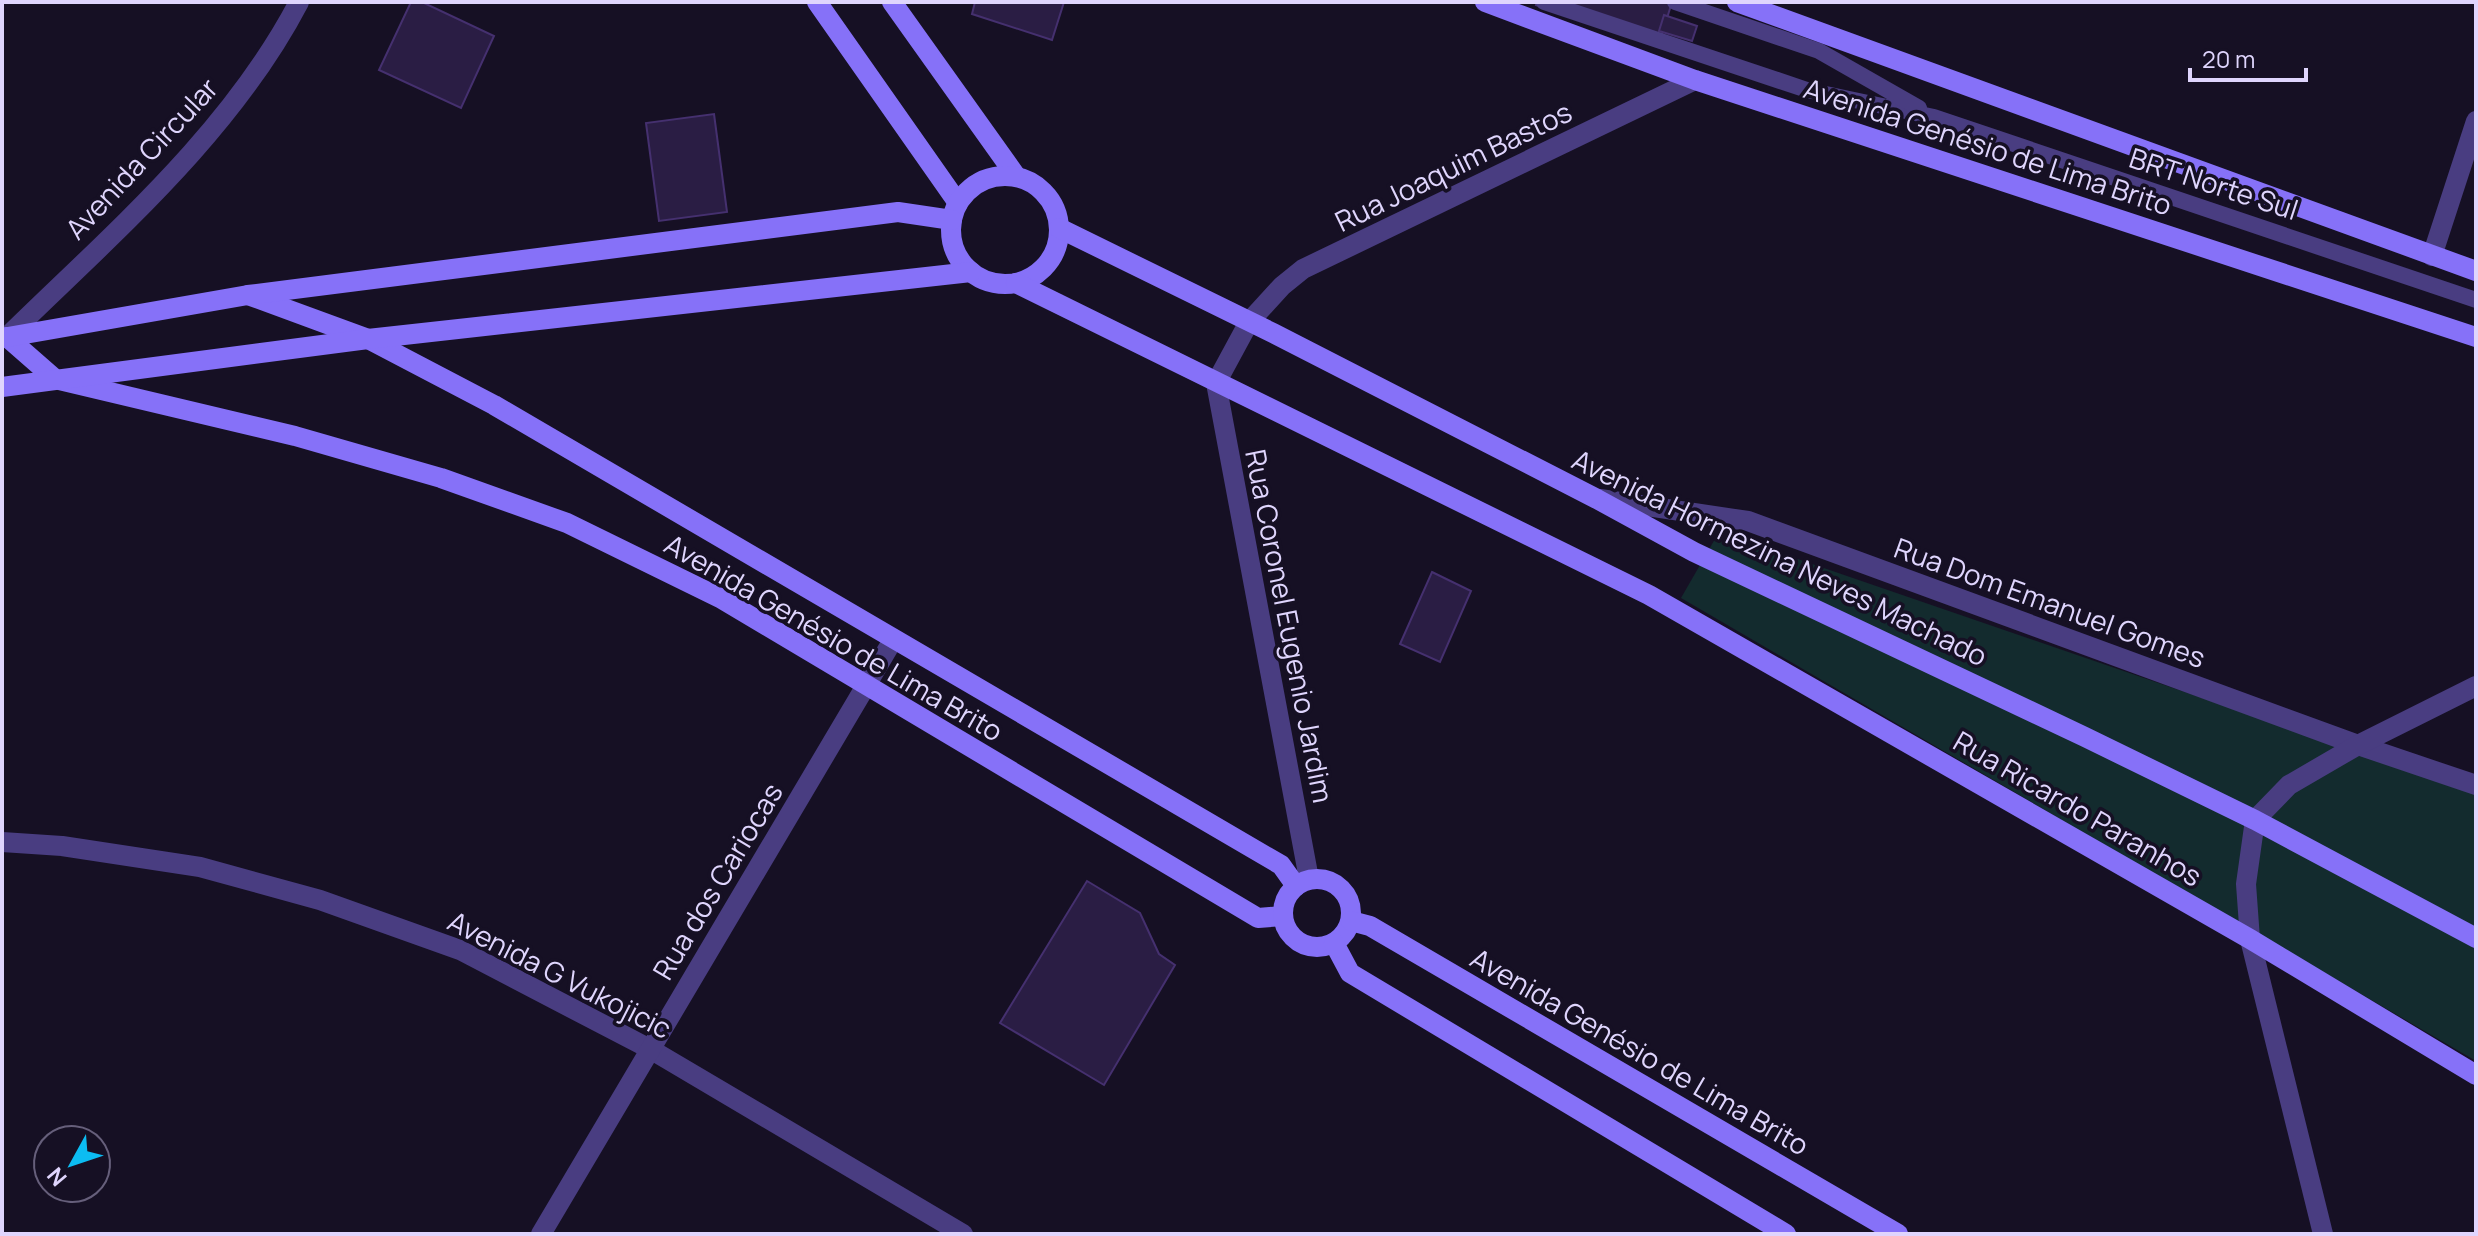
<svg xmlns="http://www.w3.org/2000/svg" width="2478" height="1236" viewBox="0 0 2478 1236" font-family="Manrope,sans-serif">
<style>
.green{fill:#132b2e}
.building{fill:#2a1d44;stroke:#45306f;stroke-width:2}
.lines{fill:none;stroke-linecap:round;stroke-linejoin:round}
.lane{stroke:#493d81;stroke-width:16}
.street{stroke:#493d81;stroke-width:20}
.secondary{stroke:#8671f8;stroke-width:20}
.labels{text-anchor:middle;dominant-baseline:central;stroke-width:7;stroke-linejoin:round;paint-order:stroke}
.street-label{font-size:28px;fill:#dfd5fd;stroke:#161024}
</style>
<rect width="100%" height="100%" fill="#161024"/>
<polygon class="green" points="1719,532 2476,792 2476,1061 1681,598"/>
<g class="building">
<polygon points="411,2 422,2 494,36 461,108 379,70"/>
<polygon points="975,2 1064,2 1052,40 972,14"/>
<polygon points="1537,2 1672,2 1659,44 1536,5"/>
<polygon points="1664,15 1697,26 1692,41 1659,31"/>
<polygon points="714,114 727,212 659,221 646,123"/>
<polygon points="1432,572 1471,591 1440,662 1400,644"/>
<polygon points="1087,881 1140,913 1159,954 1175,965 1104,1085 1000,1023"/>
</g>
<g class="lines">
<g class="lane">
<polyline points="1544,2 1807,90 1934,117 2476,300"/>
<polyline points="1675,2 1819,51 1919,108"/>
</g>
<g class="street">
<polyline points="2432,256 2476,121"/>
<path d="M7,337C112,234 230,134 299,2"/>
<polyline points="1600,499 1748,521 2358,745 2476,785"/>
<polyline points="2,842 62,846 200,867 320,900 460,950 650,1049 963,1234"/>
<polyline points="1309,879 1216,383 1249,322 1282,286 1303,269 1695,80"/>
<polyline points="541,1234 893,640"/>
<polyline points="2323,1234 2250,939 2246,884 2255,820 2289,785 2358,745 2476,686"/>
</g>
<g class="secondary">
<polyline points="817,2 958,203"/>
<polyline points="892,2 1016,176"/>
<polyline points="1485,2 1695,80 2476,337"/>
<polyline points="1737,2 2476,271"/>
<circle cx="1005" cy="230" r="54"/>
<polyline points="1059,228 1273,333 1597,499 1694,552 2085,737 2255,820 2476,938"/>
<polyline points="1016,283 1649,595 2250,939 2476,1075"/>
<polyline points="248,295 368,339 494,405 1281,865 1296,886"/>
<polyline points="7,337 55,379 295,436 441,478 567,523 720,598 1258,918 1283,916"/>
<polyline points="2,338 248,295 898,212 952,220"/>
<polyline points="2,387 368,339 971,272"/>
<circle cx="1317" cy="913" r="34"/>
<polyline points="1351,921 1370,926 1898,1234"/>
<polyline points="1334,943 1350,973 1786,1234"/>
</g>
</g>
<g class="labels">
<g class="street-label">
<text transform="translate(1988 146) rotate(18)">Avenida Genésio de Lima Brito</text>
<text transform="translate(141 158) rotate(-47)">Avenida Circular</text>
<text transform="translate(1453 166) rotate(-26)">Rua Joaquim Bastos</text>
<text transform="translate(2214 183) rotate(18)">BRT Norte Sul</text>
<text transform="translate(1780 557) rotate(26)">Avenida Hormezina Neves Machado</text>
<text transform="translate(2050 602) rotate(20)">Rua Dom Emanuel Gomes</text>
<text transform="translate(1290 626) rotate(79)">Rua Coronel Eugenio Jardim</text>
<text transform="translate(834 637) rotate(30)">Avenida Genésio de Lima Brito</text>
<text transform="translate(2078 808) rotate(30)">Rua Ricardo Paranhos</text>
<text transform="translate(717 881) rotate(-59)">Rua dos Cariocas</text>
<text transform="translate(560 974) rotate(27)">Avenida G Vukojicic</text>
<text transform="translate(1640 1051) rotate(30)">Avenida Genésio de Lima Brito</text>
</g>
</g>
<rect width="2478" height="1236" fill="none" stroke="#dfd5fd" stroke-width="8"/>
<g transform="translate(72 1164) rotate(230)"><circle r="38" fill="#161024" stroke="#665f7b" stroke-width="2"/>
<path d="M0-6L14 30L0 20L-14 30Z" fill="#0cbcf2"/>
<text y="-12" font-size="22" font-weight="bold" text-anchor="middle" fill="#dfd5fd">N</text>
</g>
<path d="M2190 68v12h116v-12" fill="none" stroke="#dfd5fd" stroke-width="4"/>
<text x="2202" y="68" font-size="24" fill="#dfd5fd" stroke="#161024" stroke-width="6" paint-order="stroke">20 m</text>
</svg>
